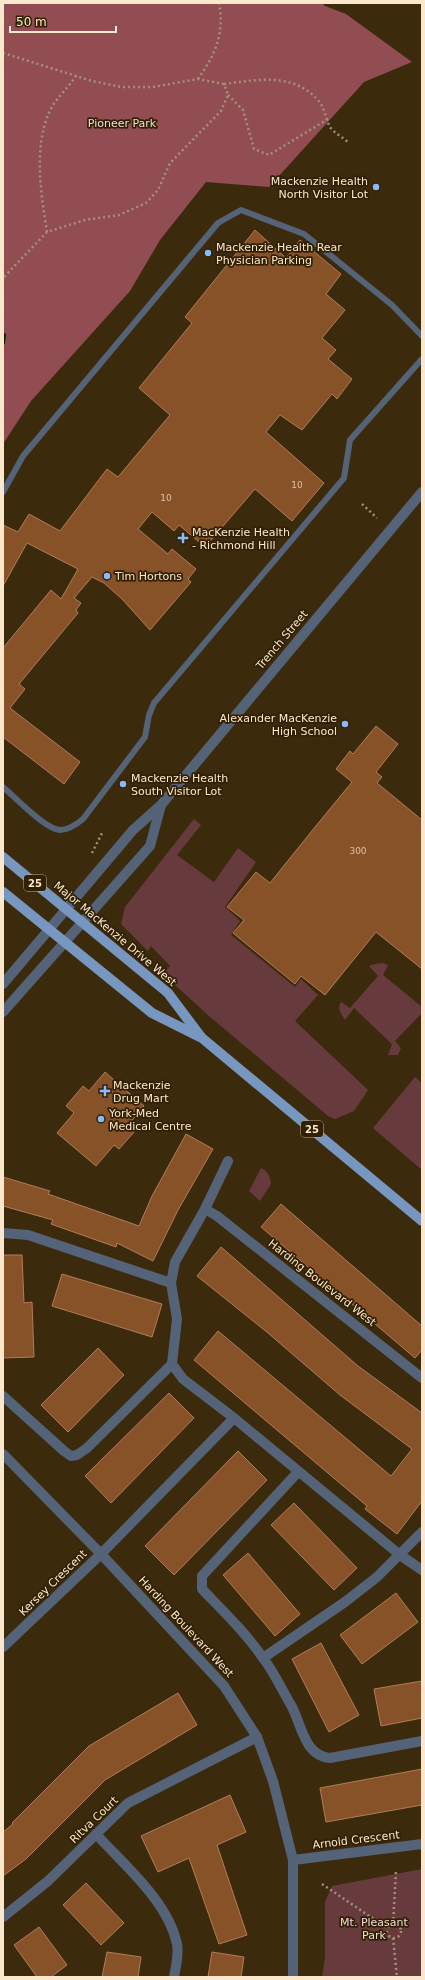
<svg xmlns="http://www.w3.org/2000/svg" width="425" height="1980" viewBox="0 0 425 1980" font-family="'DejaVu Sans',sans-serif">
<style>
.green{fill:#673b3e}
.forest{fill:#924d52}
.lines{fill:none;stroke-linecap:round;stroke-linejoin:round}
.stream{stroke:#082200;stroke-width:4}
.building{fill:#885228;stroke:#b17d58}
.path{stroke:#a59276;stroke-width:2.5;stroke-dasharray:2 3;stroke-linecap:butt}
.service{stroke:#546377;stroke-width:6}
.minor{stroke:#546377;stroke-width:10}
.tertiary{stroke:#546377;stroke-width:10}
.primary{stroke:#7897c0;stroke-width:10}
.poi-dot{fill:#8abafc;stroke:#312004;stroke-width:1.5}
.labels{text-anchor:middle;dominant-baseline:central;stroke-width:3.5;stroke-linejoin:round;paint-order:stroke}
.number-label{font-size:9px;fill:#dec2a3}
.shield{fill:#312004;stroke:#beab90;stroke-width:1}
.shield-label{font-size:10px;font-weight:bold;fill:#fbe7cc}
.park-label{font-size:11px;fill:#f1dbdb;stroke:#312004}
.poi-label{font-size:11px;fill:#fbe7cc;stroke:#312004;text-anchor:start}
.street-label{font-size:11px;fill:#fbe7cc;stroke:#312004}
</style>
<rect width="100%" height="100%" fill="#3c2a0d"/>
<g class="green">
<polygon points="194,819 201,825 177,855 214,882 238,848 256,862 225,907 240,921 231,935 295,987 301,979 318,995 295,1021 368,1090 354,1111 335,1119 328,1116 209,1016 163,974 170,966 151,946 148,951 121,924 125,907"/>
<path d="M383,963L388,965L383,975L422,1007V1013L395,1041L401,1048L398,1055H388L392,1044L354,1008L345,1020C341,1014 337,1008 341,1002L350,1008L378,976L369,966L375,964Z"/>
<polygon points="415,1077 422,1083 422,1170 373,1128"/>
<path d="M261,1168C268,1171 270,1177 271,1184L260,1201L249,1191Z"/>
<polygon points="422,1869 422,1977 322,1977 325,1958 325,1902 332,1886"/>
</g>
<polygon class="forest" points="3,3 322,3 325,6 346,14 412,62 364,82 269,187 206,182 160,240 130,291 31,401 3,444"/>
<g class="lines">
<polyline class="stream" points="3,343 4,335"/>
</g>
<g class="building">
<polygon points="255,230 286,258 300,240 341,274 326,294 345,310 322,338 336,350 328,359 352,379 337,399 332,394 302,430 280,415 266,432 324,483 292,521 255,489 205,547 179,525 174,531 152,512 138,529 168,554 172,549 196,569 188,579 191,582 150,630 122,599 104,583 92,577 74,598 81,603 76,610 78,613 19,684 25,689 10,708 80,762 64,784 3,737 3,648 51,590 61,599 78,569 27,543 3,586 3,525 18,532 29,514 60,531 107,469 118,477 170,415 139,388 192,323 185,317"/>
<polygon points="376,726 398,744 376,772 382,777 377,783 422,820 422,969 376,932 325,995 301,976 295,984 233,933 244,920 227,907 256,872 270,883 311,832 352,782 336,769 350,751 353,754"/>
<polygon points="105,1072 144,1106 128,1125 135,1131 119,1149 114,1145 96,1166 57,1133 74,1113 66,1106 83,1086 89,1091"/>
<polygon points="186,1134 213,1149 178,1210 153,1261 117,1243 116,1247 51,1224 53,1220 3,1206 3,1177 50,1191 48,1194 139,1226 152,1196"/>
<polygon points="281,1204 422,1326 422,1350 415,1358 261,1227"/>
<polygon points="221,1247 358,1366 422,1413 422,1501 397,1534 365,1509 367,1506 194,1360 218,1331 391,1476 412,1449 340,1395 268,1333 197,1276"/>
<polygon points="3,1255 22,1255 24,1303 32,1302 34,1357 3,1358"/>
<polygon points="62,1274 162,1304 152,1337 52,1306"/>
<polygon points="98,1348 124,1375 68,1432 41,1405"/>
<polygon points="169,1393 194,1418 111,1503 85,1476"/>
<polygon points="238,1451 267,1480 174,1575 145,1546"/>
<polygon points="294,1503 357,1568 334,1590 271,1525"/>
<polygon points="248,1553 300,1614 275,1636 223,1575"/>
<polygon points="396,1593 418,1622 362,1664 340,1635"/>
<polygon points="321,1643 359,1715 329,1732 292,1659"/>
<polygon points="422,1681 422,1718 381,1726 374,1689"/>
<polygon points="178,1693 197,1725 105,1780 26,1859 3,1876 3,1832 13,1824 12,1823 89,1746"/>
<polygon points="422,1769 422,1805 326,1822 320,1788"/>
<polygon points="230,1795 246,1832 217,1845 247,1935 219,1944 189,1858 158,1872 141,1836"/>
<polygon points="86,1883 124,1923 101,1945 63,1905"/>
<polygon points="39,1927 67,1965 51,1977 37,1977 14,1945"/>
<polygon points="107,1952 141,1957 138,1977 102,1977"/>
<polygon points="212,1952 244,1957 241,1977 208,1977"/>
</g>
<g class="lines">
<g class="path">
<polyline points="3,53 92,81 121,87 153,87 198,79 224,84 228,95 221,111 170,163 158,190 146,203 119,215 85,220 47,232 3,278"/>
<path d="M198,79C215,55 225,33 219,3"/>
<path d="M224,84C257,80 291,72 317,99C325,107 325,118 330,127C334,133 344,138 349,143"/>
<polyline points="228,95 243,110 254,149 269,155 328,119"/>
<path d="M47,232C41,194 32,141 53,105C60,95 69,86 76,76"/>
<polyline points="362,504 377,518"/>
<polyline points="92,853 102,833"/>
<polyline points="322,1884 387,1928"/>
<polyline points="393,1924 396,1871"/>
<circle cx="394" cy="1931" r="7"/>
<polyline points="393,1938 397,1977"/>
</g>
<g class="service">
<polyline points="3,492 23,456 218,223 241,210 304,234 392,305 422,336"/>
<path d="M3,787C16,798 45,829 60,830C69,830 77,824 83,819L145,737L149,715L154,703L344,478L350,440L422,359"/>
</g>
<g class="minor">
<polyline points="205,1209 217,1216 422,1378"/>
<polyline points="3,1233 28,1235 171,1283"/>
<polyline points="172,1364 183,1379 234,1418 400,1555 422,1570"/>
<polyline points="3,1396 64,1451 71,1456 77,1455 87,1448 172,1364 177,1319 171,1283 175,1262 205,1209 228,1161"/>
<path d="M298,1472L202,1576V1589C223,1611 246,1633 263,1658C274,1672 282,1690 291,1705C302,1725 304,1756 330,1758L422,1741"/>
<polyline points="101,1554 234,1418"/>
<polyline points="263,1658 345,1602 377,1577 422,1532"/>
<path d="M96,1834C124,1865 168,1901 177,1944C179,1953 176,1967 174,1977"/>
<polyline points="3,1917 48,1881 128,1803 257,1737"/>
</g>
<g class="tertiary">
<polyline points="3,984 133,830 161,805 422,492"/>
<polyline points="3,1012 150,846 161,805"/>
<polyline points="3,1454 101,1554 224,1686 257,1737 273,1781 293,1860 293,1977"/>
<polyline points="3,1647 101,1554"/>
<polyline points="293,1860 422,1844"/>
</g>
<g class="primary">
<polyline points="3,857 168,993 201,1037"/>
<polyline points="3,892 152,1013 202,1038 422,1221"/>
</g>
</g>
<g class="poi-dot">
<circle cx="376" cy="187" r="4"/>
<circle cx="208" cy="253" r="4"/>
<path d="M181 532h4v4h4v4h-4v4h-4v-4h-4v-4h4z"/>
<circle cx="107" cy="576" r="4"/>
<circle cx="345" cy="724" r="4"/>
<circle cx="123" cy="784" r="4"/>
<path d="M103 1085h4v4h4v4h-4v4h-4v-4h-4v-4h4z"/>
<circle cx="101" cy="1119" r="4"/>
</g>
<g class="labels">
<g class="number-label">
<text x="297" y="485">10</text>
<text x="166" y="498">10</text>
<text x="358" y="851">300</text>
</g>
<g class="shield">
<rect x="24" y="875" width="22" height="16" rx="3"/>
<rect x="301" y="1121" width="22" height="16" rx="3"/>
</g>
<g class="shield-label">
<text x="35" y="883">25</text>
<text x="312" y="1129">25</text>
</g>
<g class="park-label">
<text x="122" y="123">Pioneer Park</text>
<text x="374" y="1922">Mt. Pleasant<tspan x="374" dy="13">Park</tspan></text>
</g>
<g class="poi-label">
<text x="368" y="181" text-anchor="end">Mackenzie Health<tspan x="368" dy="13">North Visitor Lot</tspan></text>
<text x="216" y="247">Mackenzie Health Rear<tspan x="216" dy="13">Physician Parking</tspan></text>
<text x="192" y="532">MacKenzie Health<tspan x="192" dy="13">- Richmond Hill</tspan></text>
<text x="115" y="576">Tim Hortons</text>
<text x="337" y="718" text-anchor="end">Alexander MacKenzie<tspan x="337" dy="13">High School</tspan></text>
<text x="131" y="778">Mackenzie Health<tspan x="131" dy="13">South Visitor Lot</tspan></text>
<text x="113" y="1085">Mackenzie<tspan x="113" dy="13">Drug Mart</tspan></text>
<text x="109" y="1113">York-Med<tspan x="109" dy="13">Medical Centre</tspan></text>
</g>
<g class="street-label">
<text transform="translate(282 640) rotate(-50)">Trench Street</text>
<text transform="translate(115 934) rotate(40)">Major MacKenzie Drive West</text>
<text transform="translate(322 1283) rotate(38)">Harding Boulevard West</text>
<text transform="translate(53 1583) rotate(-44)">Kersey Crescent</text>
<text transform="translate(186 1627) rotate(47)">Harding Boulevard West</text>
<text transform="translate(94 1820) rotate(-44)">Ritva Court</text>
<text transform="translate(356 1840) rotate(-7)">Arnold Crescent</text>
</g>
</g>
<rect width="425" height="1980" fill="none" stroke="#fbe7cc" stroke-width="8"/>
<path d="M10 26v6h106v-6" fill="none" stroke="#fbe7cc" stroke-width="2"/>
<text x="16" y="26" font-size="12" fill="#fbe7cc" stroke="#312004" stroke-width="3" paint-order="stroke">50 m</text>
</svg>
